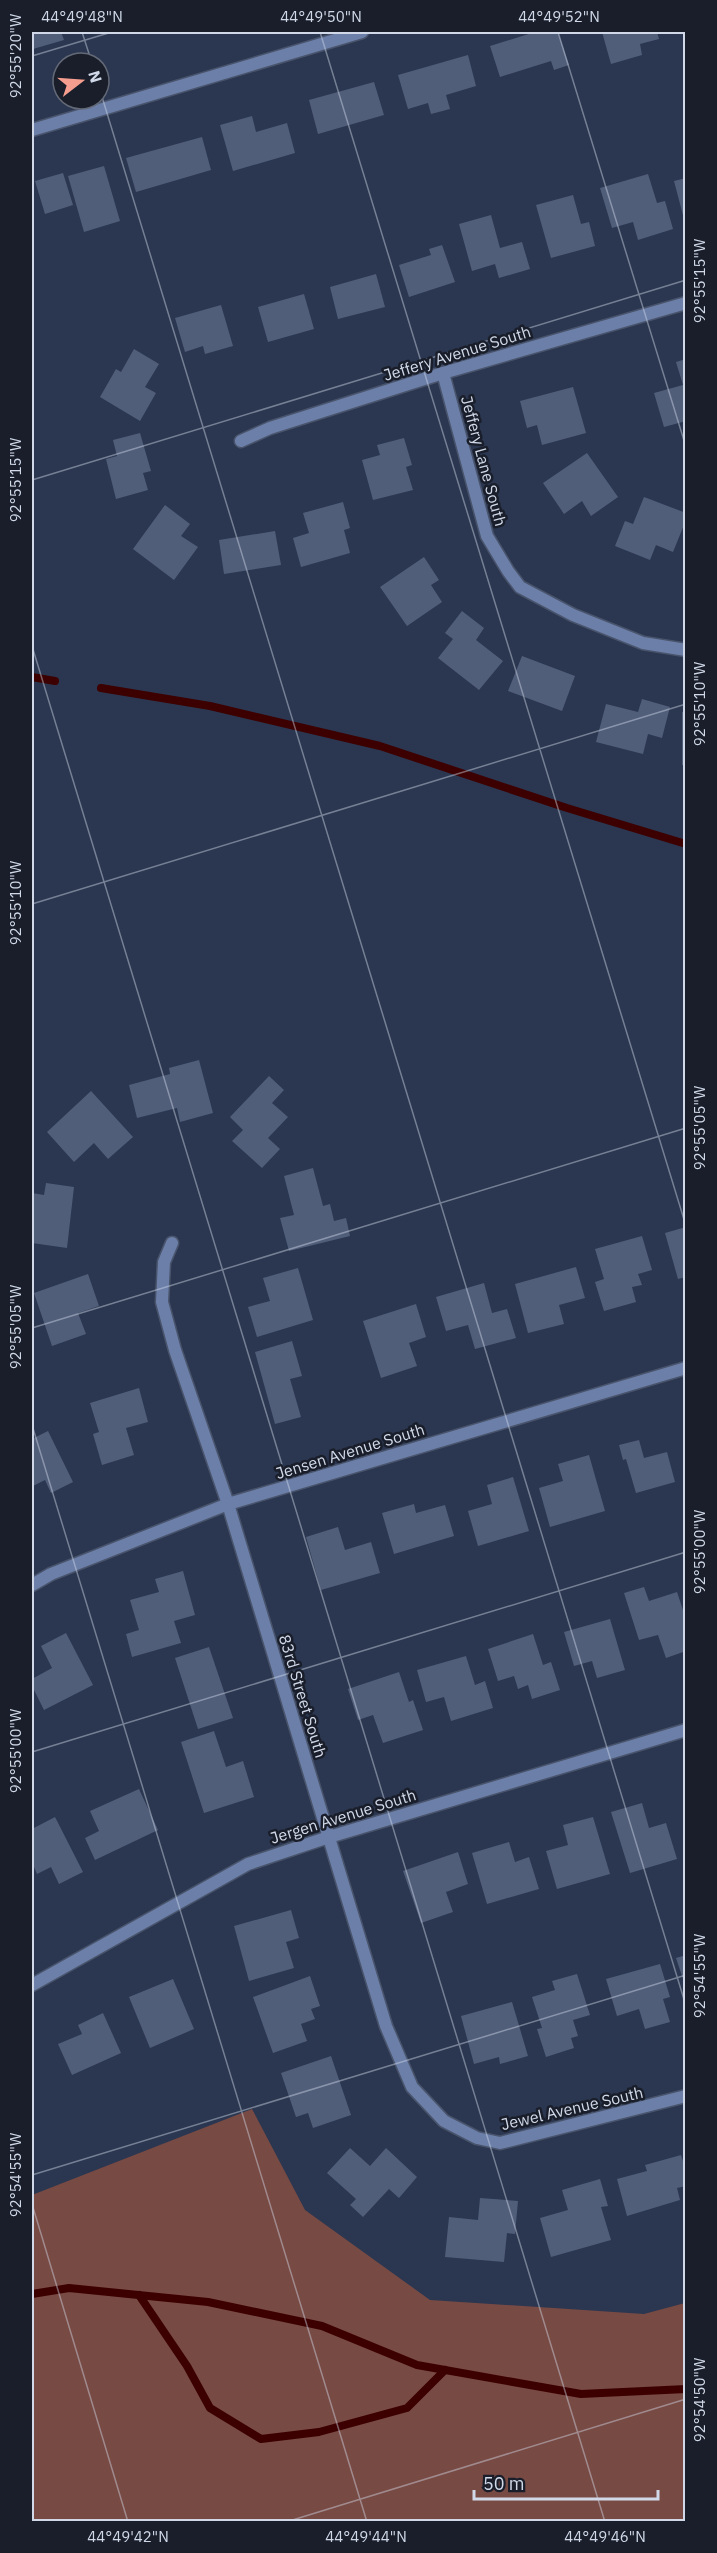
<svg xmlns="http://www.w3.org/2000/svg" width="717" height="2553" viewBox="0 0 717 2553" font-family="'IBM Plex Sans',sans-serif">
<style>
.green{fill:#784a44}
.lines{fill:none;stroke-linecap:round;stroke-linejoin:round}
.stream{stroke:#3c0000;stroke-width:8}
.building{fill:#515e7a}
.minor-casing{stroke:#49546c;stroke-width:15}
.minor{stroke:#6b7fa9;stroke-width:12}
.ticks{fill:none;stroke:#d1d9e9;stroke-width:1.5;stroke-opacity:0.45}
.labels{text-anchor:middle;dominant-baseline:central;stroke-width:5;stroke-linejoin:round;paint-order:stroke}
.street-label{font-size:16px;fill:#d1d9e9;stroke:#191e2a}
.neatline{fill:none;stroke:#d1d9e9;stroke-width:2}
.ticks-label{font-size:15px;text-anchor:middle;fill:#d1d9e9}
</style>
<rect width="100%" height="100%" fill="#2b3750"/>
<polygon class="green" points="252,2109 305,2210 430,2300 644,2314 685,2303 685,2521 32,2521 32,2195"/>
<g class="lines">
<g class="stream">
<polyline points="32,677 55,681"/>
<polyline points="101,688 210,706 380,746 567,808 686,844"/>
<polyline points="32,2294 69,2288 208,2302 322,2326 417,2365 581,2394 686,2389"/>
<polyline points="139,2295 187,2366 210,2408 261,2439 319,2432 407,2408 445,2370"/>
</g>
</g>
<g class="building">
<polygon points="32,32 61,32 64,40 33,49"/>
<polygon points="535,32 558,32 569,65 554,70 551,61 500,77 490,46"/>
<polygon points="602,32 657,32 659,39 640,44 642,55 611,64"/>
<polygon points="468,55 476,86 446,95 450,109 431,114 428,103 408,109 398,75"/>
<polygon points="374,82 384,115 318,134 309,100"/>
<polygon points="252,116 256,132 287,123 295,153 233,171 220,125"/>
<polygon points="202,137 211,170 136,192 126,158"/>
<polygon points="104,166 120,221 84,232 68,176"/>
<polygon points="63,173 73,205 45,214 35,181"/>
<polygon points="648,174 657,203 665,201 673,229 638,240 633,222 612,228 600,188"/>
<polygon points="686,178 686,223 685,223 674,181"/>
<polygon points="573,195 581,224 589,222 595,246 551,258 536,205"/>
<polygon points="491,215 500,248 522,242 530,269 499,278 495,264 472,271 459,224"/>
<polygon points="442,245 455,282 409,297 399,265 431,255 429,249"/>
<polygon points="376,274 385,307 338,319 330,287"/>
<polygon points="304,294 314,329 268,342 258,307"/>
<polygon points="221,305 233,346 205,354 203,346 185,352 175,318"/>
<polygon points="134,349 159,364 145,387 156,393 140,421 100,397 116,369 121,372"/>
<polygon points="686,359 686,421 664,427 654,393 683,385 676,362"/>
<polygon points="573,387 586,433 542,445 537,425 527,428 520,401"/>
<polygon points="140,433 151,471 143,473 148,490 116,499 106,459 117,456 113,440"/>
<polygon points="404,438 412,465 406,467 413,490 373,500 362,460 380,455 377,445"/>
<polygon points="587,453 618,497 591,516 582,501 564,514 543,483"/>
<polygon points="644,497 686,513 686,520 673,552 656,545 650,560 615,546 625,521 633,524"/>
<polygon points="343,502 350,528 344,530 350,553 301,567 293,538 309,533 303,513"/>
<polygon points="165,505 190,524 181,536 198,547 174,580 133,549"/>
<polygon points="275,531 281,565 224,574 219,540"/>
<polygon points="424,557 439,580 431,585 442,602 407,626 380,587"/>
<polygon points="462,611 484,628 476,640 503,661 479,690 438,658 453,639 445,633"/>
<polygon points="522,656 575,676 562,711 508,691"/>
<polygon points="642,699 670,707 662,738 648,734 643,754 596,742 606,704 638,712"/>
<rect x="682" y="712" width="4" height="53"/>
<polygon points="199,1060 213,1113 180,1122 177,1108 137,1118 129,1085 170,1074 169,1068"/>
<polygon points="269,1076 284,1090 272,1103 288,1117 268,1138 280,1149 262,1168 232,1141 243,1130 230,1117"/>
<polygon points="91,1091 133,1137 108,1159 94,1143 74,1162 47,1132"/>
<polygon points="313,1168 323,1206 330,1204 334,1221 346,1218 350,1236 289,1251 280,1218 294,1215 284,1176"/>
<polygon points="46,1183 74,1187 67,1248 32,1243 32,1193 44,1195"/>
<polygon points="686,1227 686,1277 678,1279 665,1233"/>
<polygon points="642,1236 652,1270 638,1274 642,1285 632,1287 636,1302 604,1311 595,1282 604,1279 595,1249"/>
<polygon points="576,1267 585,1298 559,1305 564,1324 528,1333 515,1284"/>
<polygon points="298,1268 313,1320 257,1337 248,1307 270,1301 263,1278"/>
<polygon points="88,1274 99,1306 78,1313 86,1334 52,1346 34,1293"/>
<polygon points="484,1283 492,1313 507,1309 516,1338 475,1349 468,1325 446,1331 436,1297"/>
<polygon points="416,1304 426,1337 409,1343 417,1366 381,1378 363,1321"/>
<polygon points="292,1341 302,1376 290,1379 301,1417 275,1424 255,1352"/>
<polygon points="139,1388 148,1422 126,1428 134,1455 102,1465 93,1434 99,1432 90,1403"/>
<polygon points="48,1431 73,1482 51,1493 45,1480 33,1486 32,1482 32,1439"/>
<polygon points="639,1440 644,1458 667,1452 675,1482 636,1493 626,1459 623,1460 619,1445"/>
<polygon points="589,1455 605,1511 550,1527 539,1488 563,1481 558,1464"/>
<polygon points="513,1477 529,1531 478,1546 468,1511 492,1504 487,1485"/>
<polygon points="414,1504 416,1513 445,1505 454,1536 394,1554 382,1513"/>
<polygon points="338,1527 345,1550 371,1542 380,1573 321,1590 306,1537"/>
<polygon points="183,1571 195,1615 174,1621 181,1643 132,1657 126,1634 139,1630 130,1600 159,1592 155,1579"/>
<polygon points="644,1587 649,1601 677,1592 686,1619 686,1651 666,1658 658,1635 639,1640 624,1593"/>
<polygon points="610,1619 625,1670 597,1678 592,1661 574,1666 564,1632"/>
<polygon points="66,1633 93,1685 44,1710 32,1686 32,1679 52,1668 41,1646"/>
<polygon points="533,1634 543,1665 551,1662 560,1690 532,1699 528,1685 518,1689 514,1676 498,1681 488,1649"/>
<polygon points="209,1647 233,1718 198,1729 175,1658"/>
<polygon points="466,1656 475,1685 485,1681 493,1708 451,1721 444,1697 426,1702 417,1670"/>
<polygon points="399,1672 409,1702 413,1700 423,1730 383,1743 373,1715 358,1720 348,1689"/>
<polygon points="214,1731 226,1767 243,1761 254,1797 204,1813 181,1742"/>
<polygon points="139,1789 158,1830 95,1860 85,1838 99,1831 90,1811"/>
<polygon points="642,1803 649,1828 666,1823 677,1859 630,1873 611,1812"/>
<polygon points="55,1817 83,1872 59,1884 51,1867 37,1874 34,1867 32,1868 32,1829"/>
<polygon points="593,1817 610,1874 557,1889 546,1851 568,1845 563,1825"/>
<polygon points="509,1842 515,1862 529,1857 539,1889 487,1904 472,1853"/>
<polygon points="458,1852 468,1884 446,1892 453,1912 421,1923 403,1871"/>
<polygon points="291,1910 299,1938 286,1942 294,1968 249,1981 234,1926"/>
<polygon points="686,1955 686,1985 685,1985 676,1958"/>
<polygon points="660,1964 670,1997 663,1999 670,2022 645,2029 639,2009 617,2016 606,1979"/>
<polygon points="577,1974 590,2015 573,2020 578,2036 571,2038 574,2048 546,2057 537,2029 542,2028 532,1997 555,1990 552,1981"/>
<polygon points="310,1976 320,2006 311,2009 315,2019 301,2024 307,2041 273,2053 253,1997"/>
<polygon points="173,1979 194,2029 150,2048 129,1997"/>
<polygon points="512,2002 528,2056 500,2064 499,2057 474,2064 461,2016"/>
<polygon points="103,2013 121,2053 72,2075 58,2044 82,2034 78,2025"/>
<polygon points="331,2056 351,2115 313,2128 308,2113 296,2117 281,2073"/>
<polygon points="350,2148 370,2166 386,2148 417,2177 399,2198 389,2189 363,2217 350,2205 356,2199 327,2173"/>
<polygon points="681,2155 686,2170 686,2186 677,2188 680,2200 627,2216 617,2179 647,2171 645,2165"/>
<polygon points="600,2179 608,2206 601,2207 611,2240 551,2257 540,2218 568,2210 562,2190"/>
<polygon points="480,2198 518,2201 515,2234 507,2233 504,2262 445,2257 449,2217 478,2220"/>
</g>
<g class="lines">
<defs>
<g id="minor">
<polyline points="32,130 362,32"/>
<polyline points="443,373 487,536 508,571 520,587 573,615 643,643 686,650"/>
<polyline points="241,441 270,428 443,373 686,303"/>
<polyline points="172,1243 164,1262 162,1302 175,1350 228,1504 386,2026 412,2087 444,2121 477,2138 500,2143 686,2096"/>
<polyline points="32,1585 51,1574 228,1504 686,1368"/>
<polyline points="32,1985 248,1864 329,1837 686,1730"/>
</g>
</defs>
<use href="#minor" class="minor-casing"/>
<use href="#minor" class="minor"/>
</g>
<path class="ticks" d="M82,32L92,63M320,32L686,1226M558,32L686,447M32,56L112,32M99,87L686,2006M32,480L686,280M32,646L605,2522M32,904L686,704M32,1328L686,1128M32,1425L367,2522M32,1752L686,1552M32,2175L686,1975M32,2204L128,2522M286,2522L686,2399"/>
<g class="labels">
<g class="street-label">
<text transform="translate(457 353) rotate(-17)">Jeffery Avenue South</text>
<text transform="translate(484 461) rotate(75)">Jeffery Lane South</text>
<text transform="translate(350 1451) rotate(-17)">Jensen Avenue South</text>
<text transform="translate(303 1696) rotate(73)">83rd Street South</text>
<text transform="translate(343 1816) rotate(-17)">Jergen Avenue South</text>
<text transform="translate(572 2108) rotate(-13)">Jewel Avenue South</text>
</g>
</g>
<rect width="717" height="2553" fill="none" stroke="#191e2a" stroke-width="66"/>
<g transform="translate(81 81) rotate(73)"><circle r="28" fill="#191e2a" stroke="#636976" stroke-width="1.5"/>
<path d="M0-4.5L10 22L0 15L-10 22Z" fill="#f59d8f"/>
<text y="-9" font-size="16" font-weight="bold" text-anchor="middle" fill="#d1d9e9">N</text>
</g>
<path d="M474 2490v9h184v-9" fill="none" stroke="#d1d9e9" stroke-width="3"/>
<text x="483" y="2490" font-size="18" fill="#d1d9e9" stroke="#191e2a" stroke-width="4.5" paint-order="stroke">50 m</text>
<rect x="33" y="33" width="651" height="2487" class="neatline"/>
<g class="ticks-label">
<text x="82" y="22">44°49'48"N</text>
<text x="321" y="22">44°49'50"N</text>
<text x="559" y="22">44°49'52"N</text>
<text transform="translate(16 56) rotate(-90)" y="5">92°55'20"W</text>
<text transform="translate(700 281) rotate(-90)" y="5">92°55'15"W</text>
<text transform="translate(16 480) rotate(-90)" y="5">92°55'15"W</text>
<text transform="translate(700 704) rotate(-90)" y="5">92°55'10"W</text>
<text transform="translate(16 903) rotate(-90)" y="5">92°55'10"W</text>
<text transform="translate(700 1128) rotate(-90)" y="5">92°55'05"W</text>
<text transform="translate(16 1327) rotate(-90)" y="5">92°55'05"W</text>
<text transform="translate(700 1552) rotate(-90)" y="5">92°55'00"W</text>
<text transform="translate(16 1751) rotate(-90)" y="5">92°55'00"W</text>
<text transform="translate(700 1976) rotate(-90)" y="5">92°54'55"W</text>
<text transform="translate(16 2175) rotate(-90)" y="5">92°54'55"W</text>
<text transform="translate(700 2400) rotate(-90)" y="5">92°54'50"W</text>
<text x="128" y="2542">44°49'42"N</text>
<text x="366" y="2542">44°49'44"N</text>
<text x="605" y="2542">44°49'46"N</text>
</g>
</svg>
